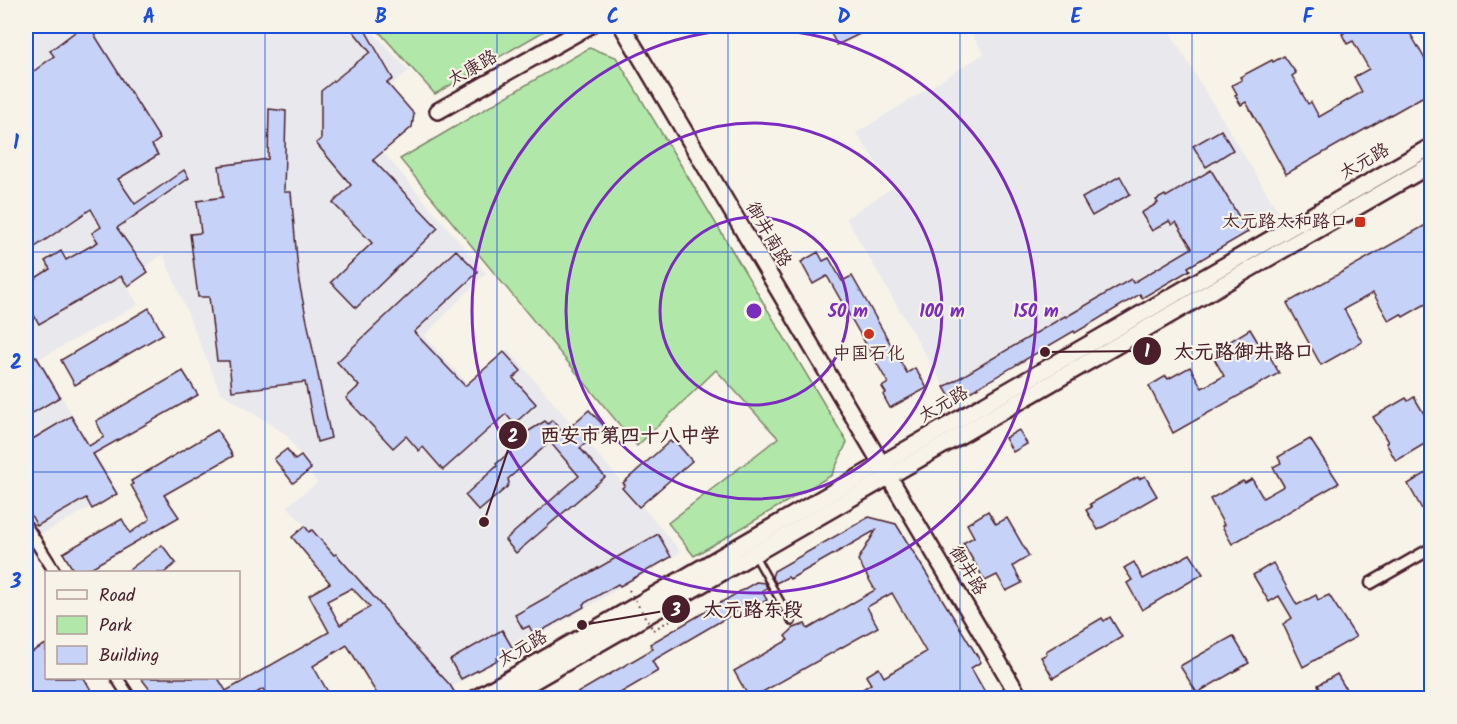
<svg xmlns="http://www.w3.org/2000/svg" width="1457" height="724" viewBox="0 0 1457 724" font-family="Kalam,'LXGW WenKai TC',sans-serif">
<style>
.built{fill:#e9e9ed}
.green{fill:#b1e7a9;stroke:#7e836a;stroke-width:1.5}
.building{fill:#c7d2f9;stroke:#4a1f2b;stroke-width:1.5;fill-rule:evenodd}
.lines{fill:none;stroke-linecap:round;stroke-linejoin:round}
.lane-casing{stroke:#4a1f2b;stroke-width:10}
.street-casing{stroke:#4a1f2b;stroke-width:15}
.secondary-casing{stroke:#4a1f2b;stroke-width:20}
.path{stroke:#4a1f2b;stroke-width:2;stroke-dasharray:1.5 4.5;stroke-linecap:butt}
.lane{stroke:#f7f3e8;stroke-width:5}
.street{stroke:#f7f3e8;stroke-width:10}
.secondary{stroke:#f7f3e8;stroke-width:15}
.path-bridge{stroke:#4a1f2b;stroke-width:2;stroke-dasharray:1.5 4.5;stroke-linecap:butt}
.grid{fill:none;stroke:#1d4ed8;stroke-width:1.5;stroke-opacity:0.55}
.ring{fill:none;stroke:#7b2cbf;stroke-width:3}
.poi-dot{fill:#c8321e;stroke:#f7f3e8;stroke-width:2}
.labels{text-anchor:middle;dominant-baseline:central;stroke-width:4.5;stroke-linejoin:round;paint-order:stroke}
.street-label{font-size:18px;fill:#4a1f2b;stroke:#f7f3e8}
.poi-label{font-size:18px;fill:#4a1f2b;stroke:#f7f3e8;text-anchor:end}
.centre{fill:#7b2cbf;stroke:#f7f3e8;stroke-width:3}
.ring-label{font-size:18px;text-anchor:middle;font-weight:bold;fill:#7b2cbf;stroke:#f7f3e8;stroke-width:4.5;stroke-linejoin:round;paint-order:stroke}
.leader{fill:none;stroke:#4a1f2b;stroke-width:2}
.callout-dot{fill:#4a1f2b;stroke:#f7f3e8;stroke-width:2}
.mark-label{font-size:18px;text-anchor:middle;font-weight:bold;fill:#fff}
.callout-label{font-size:20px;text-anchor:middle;font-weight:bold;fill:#4a1f2b;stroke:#f7f3e8;stroke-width:4.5;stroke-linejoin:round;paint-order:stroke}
.neatline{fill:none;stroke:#1d4ed8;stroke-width:2}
.grid-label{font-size:20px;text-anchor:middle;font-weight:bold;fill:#1d4ed8}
</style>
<rect width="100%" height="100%" fill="#f7f3e8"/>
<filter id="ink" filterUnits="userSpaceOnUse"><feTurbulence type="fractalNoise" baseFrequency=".0167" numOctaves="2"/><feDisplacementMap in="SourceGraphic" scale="12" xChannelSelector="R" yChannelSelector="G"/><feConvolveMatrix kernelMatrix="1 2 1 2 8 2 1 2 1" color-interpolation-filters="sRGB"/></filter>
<g filter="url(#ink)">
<g class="built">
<polygon points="26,26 367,26 409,71 388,88 412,117 383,152 486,273 424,336 468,384 508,349 681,552 452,687 287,506 317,483 287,435 220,392 163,254 125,282 138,305 39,359 118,492 33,539 26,527"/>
<polygon points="967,26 1166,26 1278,211 953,402 846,218 893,187 856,133 984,54"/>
</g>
<g class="green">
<polygon points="374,26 553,26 435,94"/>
<polygon points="589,48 616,57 847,442 832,475 694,556 668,523 778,438 716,370 637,446 400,159"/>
</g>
<g class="building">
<polygon points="83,26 89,26 160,139 152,145 158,155 118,179 135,204 184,170 189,178 117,228 148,272 128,286 121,276 39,324 26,301 26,284 50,269 45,261 61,251 66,260 98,242 92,233 101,227 91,209 26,253 26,77 54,56 50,51"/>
<polygon points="349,26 365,26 365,30 393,79 387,83 414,114 412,127 373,160 438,228 356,308 331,282 372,243 333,203 351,185 316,143 321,139 321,91 370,52"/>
<polygon points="827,26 876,26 837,45"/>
<polygon points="1340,26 1406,26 1431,70 1431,92 1286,174 1246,102 1241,105 1235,95 1237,94 1232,85 1242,80 1240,77 1272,60 1273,62 1284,56 1296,73 1292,76 1308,104 1311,102 1319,117 1362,92 1354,77 1369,69 1353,41 1347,44 1342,34 1344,33"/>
<polygon points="269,109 286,111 284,192 291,192 299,282 331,438 317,442 305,382 232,391 229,361 217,361 209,297 198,297 190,234 201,233 197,201 223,197 219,166 268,159"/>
<polygon points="1221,130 1233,150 1206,167 1193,146"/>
<polygon points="1211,170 1248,232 1188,267 1190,270 1142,298 1140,294 1075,333 1074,331 953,402 944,387 1065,316 1066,317 1131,279 1133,283 1192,248 1176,222 1172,225 1169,221 1152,231 1141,213 1158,203 1156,200 1165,195 1166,197"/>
<polygon points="1120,176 1130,194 1092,216 1082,198"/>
<polygon points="1431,222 1431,301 1403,317 1401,314 1389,321 1373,293 1344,309 1362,342 1321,365 1287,303"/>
<polygon points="456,250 478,272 414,332 465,386 504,352 521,371 513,378 536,404 514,424 506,414 443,470 423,447 419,451 406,436 393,448 346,398 359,386 337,362"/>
<polygon points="818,252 823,261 829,258 842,281 852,276 907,373 915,368 927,388 890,408 883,395 886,393 882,387 888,383 827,276 813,284 801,262"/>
<polygon points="149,308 163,334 75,385 61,360"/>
<polygon points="1250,329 1265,354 1268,353 1279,373 1173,433 1149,386 1166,376 1168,379 1190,367 1202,388 1224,376 1211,353"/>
<polygon points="36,356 60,397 26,417 26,362"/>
<polygon points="183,371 198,395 93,454 117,494 92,509 86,498 37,526 26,506 26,443 71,416 89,446 104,437 96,421"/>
<polygon points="1414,397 1427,419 1431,416 1431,440 1396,461 1386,443 1388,442 1373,417 1406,398 1408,401"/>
<polygon points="589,410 605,427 580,448 605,477 516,553 505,540 579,476 550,442 508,479 509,483 507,487 479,511 465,495 497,466 496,464 527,437 524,434 545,421 548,424 552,420 563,433"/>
<polygon points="217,430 233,456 164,495 179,517 82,573 75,573 63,553 122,519 130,533 150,519 131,485 133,484 131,481"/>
<polygon points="1019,430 1027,444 1013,452 1005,438"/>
<polygon points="1310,439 1339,483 1232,544 1222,526 1224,525 1210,499 1243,481 1245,483 1252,479 1263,498 1284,486 1273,467 1281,463 1278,457"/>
<polygon points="670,441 672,443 675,441 692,461 639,507 622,488 625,485 623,483"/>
<polygon points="287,449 295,460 301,456 311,469 293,483 274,459"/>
<polygon points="1431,470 1431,506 1423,511 1408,484"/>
<polygon points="1145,476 1157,496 1098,530 1086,510 1092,507 1090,504 1138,477 1139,479"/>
<polygon points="988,511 996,524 1007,518 1029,556 1013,566 1022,583 1006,591 997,575 985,581 963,543 974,537 967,524"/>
<polygon points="869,517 896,524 981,662 971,668 989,699 847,699 871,684 866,676 879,668 884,677 926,652 892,593 867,607 878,627 750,699 734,671 788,640 785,636 794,628 805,624 808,629 875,590 858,560 876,530 790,579 788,577 776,583 772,577 774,571"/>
<path d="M305,526L309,532L312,530L334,555L336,554L387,612L394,624L450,685L455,693L446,699H380L347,645L313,666L332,699H269L263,689L246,699H157L141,678H218L226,691L329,632L309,595L330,583L292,537ZM352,588L370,607L340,625L327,601Z"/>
<polygon points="658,534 671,557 620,586 618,584 583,604 584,607 534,635 529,626 523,629 515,615"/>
<polygon points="162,545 176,563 164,573 125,573"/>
<polygon points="1190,554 1203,574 1142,610 1127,583 1132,580 1124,568 1134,562 1143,579"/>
<polygon points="1273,563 1297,605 1316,595 1318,600 1329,595 1356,637 1303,667 1283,624 1292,618 1279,596 1269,602 1253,575"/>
<polygon points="756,582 765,583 767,588 763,590 763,593 767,600 758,605 755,601 652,661 658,671 610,699 567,699 653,649 650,644"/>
<polygon points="1110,617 1122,637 1053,678 1041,657 1047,654 1046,651 1102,618 1104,621"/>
<polygon points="502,630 513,649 497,658 498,660 461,679 450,660"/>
<polygon points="1233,636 1249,663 1197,693 1180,666"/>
<polygon points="46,644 46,678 84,678 92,692 81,699 33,699 26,685 26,655"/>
<polygon points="1337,674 1349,694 1342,699 1326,699 1318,685"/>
</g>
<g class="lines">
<defs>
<polyline id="lane" points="755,556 792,622"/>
<g id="street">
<polyline points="26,526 55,572"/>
<polyline points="1371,583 1432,548"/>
<polyline points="117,678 130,698"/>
</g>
<g id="secondary">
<polyline points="622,26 1020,698"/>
<polyline points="438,111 589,26"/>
<polyline points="476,698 1432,146"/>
<polyline points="504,698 1432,164"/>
</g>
</defs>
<use href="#lane" class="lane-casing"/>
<use href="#street" class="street-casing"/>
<use href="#secondary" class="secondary-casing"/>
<polyline class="path" points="653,630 674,618"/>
<use href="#lane" class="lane"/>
<use href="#street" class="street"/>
<use href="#secondary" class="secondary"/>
<polyline class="path-bridge" points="629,590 653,630"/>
</g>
</g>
<path class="grid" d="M265,26V698M497,26V698M728,26V698M960,26V698M1192,26V698M26,252H1432M26,472H1432"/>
<g class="ring">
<circle cx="754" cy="311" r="94"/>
<circle cx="754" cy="311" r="188"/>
<circle cx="754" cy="311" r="282"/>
</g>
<g class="poi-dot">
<rect x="1354" y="216" width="12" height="12" rx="3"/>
<circle cx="869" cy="334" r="6"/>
</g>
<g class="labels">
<g class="street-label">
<text transform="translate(473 69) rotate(-30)">太康路</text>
<text transform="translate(1365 162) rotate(-30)">太元路</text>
<text transform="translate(768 235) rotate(60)">御井南路</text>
<text transform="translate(944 405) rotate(-30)">太元路</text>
<text transform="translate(967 571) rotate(59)">御井路</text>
<text transform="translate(523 649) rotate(-30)">太元路</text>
</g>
<g class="poi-label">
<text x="1348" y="222">太元路太和路口</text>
<text x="869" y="354" text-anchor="middle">中国石化</text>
</g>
</g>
<circle cx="754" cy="311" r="9" class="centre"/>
<g class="ring-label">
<text x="848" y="317">50 m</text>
<text x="942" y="317">100 m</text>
<text x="1036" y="317">150 m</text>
</g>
<path class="leader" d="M1045 352L1147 351M484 522L513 435M582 625L676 609"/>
<g class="callout-dot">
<circle cx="1045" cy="352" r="6"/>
<circle cx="484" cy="522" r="6"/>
<circle cx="582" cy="625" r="6"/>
<circle cx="1147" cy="351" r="15"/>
<circle cx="513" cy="435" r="15"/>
<circle cx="676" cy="609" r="15"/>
</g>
<g class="mark-label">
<text x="1147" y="357">1</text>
<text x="513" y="442">2</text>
<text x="676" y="616">3</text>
</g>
<g class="callout-label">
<text x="1244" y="358">太元路御井路口</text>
<text x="630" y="442">西安市第四十八中学</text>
<text x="753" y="616">太元路东段</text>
</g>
<rect width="1457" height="724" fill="none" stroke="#f7f3e8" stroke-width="66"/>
<rect x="45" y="571" width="195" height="108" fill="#f7f3e8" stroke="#b29e9c" stroke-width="1.5"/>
<rect x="57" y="590" width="30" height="9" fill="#f7f3e8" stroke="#b29e9c" stroke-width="1.5"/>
<text x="99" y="601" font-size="18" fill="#4a1f2b">Road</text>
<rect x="57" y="616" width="30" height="18" fill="#b1e7a9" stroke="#b29e9c" stroke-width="1.5"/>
<text x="99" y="631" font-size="18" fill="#4a1f2b">Park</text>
<rect x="57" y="646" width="30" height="18" fill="#c7d2f9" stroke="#b29e9c" stroke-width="1.5"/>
<text x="99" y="661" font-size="18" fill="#4a1f2b">Building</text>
<rect x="33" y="33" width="1391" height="658" class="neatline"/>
<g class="grid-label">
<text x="149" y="23">A</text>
<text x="381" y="23">B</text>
<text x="613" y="23">C</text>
<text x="844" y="23">D</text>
<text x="1076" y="23">E</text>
<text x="1308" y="23">F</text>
<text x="16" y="149">1</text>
<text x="16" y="369">2</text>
<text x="16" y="588">3</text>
</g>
</svg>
